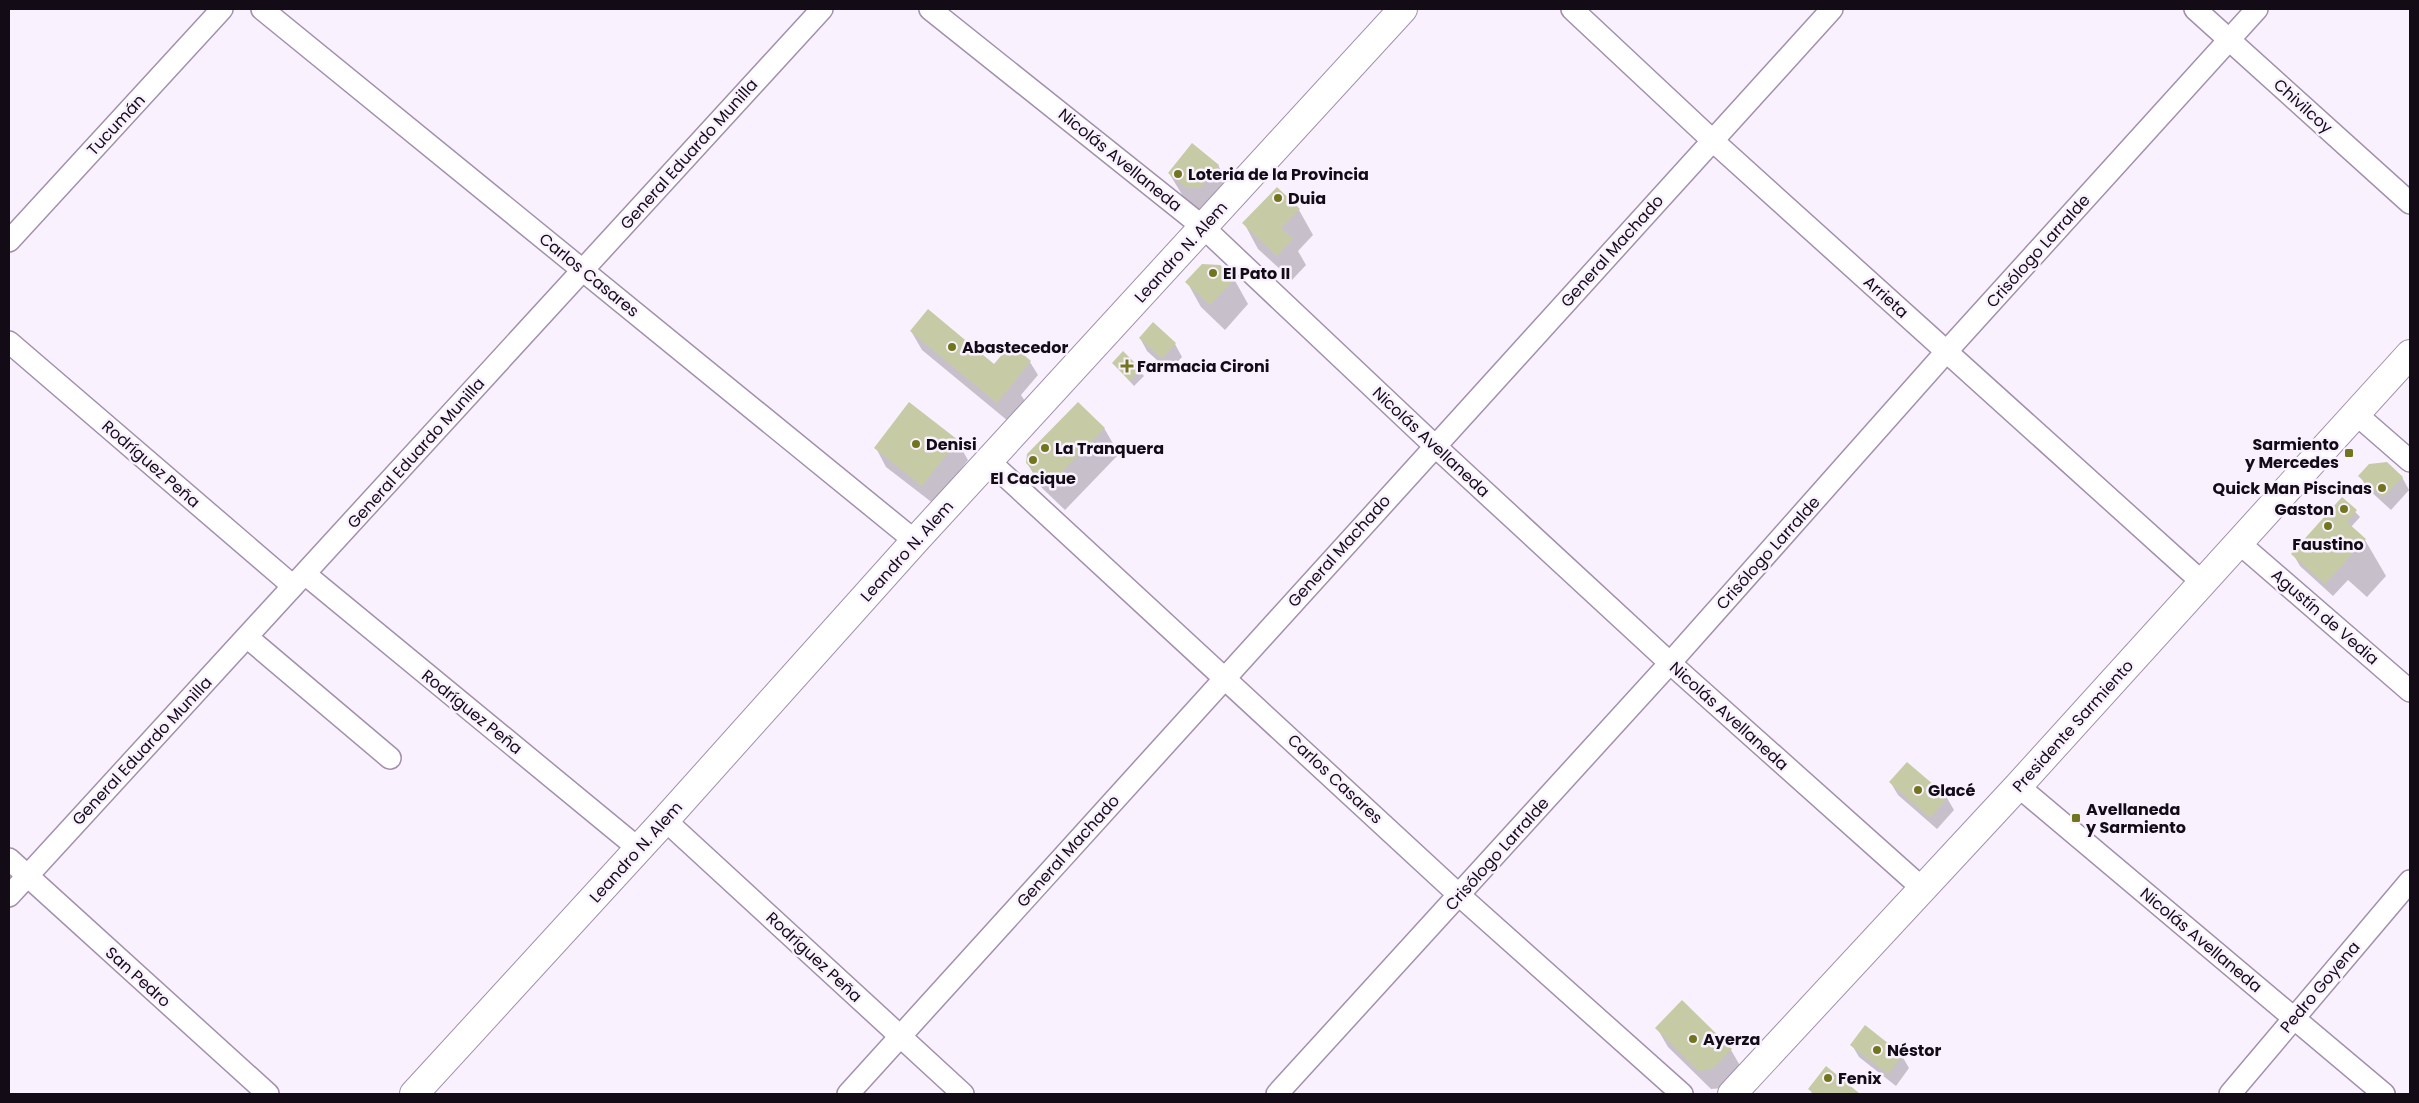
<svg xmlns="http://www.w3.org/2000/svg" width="2419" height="1103" viewBox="0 0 2419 1103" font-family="Poppins,sans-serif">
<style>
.shadow{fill:#0003}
.building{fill:#c6cba6}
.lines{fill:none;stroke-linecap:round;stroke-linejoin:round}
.street-casing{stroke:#a390af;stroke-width:24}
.secondary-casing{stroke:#a390af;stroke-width:30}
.street{stroke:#fff;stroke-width:21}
.secondary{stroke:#fff;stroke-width:28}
.poi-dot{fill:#71761e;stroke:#f9f1fe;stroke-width:2}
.labels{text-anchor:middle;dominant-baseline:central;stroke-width:5;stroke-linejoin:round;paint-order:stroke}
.street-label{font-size:16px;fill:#130c17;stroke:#f9f1fe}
.poi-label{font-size:16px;font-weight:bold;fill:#130c17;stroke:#f9f1fe;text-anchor:start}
</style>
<rect width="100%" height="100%" fill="#f9f1fe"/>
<g class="shadow">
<polygon points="1218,165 1232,191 1202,213 1184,198 1169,173"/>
<polygon points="1299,210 1313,235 1298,251 1306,265 1292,280 1258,249 1244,223"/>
<polygon points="1234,279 1248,304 1225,330 1201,307 1187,282"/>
<polygon points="911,331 998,369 1011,346 1030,362 1038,375 1021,395 1025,401 1008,421 922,350"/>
<polygon points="1140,338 1175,344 1182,357 1169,371 1147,351"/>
<polygon points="1123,353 1144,376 1134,386 1113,363"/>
<polygon points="1104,428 1119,454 1065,510 1042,488 1027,463"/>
<polygon points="957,441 968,460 934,504 886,467 876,448"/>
<polygon points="2360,476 2402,477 2409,490 2391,510 2367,488"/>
<polygon points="2342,498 2360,517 2351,527 2365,540 2386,576 2367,597 2348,580 2333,596 2300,566 2293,554"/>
<polygon points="1891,783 1947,798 1954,810 1937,829 1898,795"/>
<polygon points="1657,1028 1731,1050 1742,1069 1723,1088 1711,1089 1668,1047"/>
<polygon points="1852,1045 1902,1056 1909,1068 1896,1086 1859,1057"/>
<polygon points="1826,1068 1858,1094 1813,1094 1809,1089"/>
</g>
<g class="building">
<polygon points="1192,143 1219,165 1200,188 1187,188 1168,173"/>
<polygon points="1277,187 1300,209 1281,228 1293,239 1277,256 1242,223"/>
<polygon points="1202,264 1220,265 1235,279 1210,305 1185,282"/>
<polygon points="928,309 994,364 1011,344 1031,361 997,403 910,331"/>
<polygon points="1153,322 1176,343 1162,359 1139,338"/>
<polygon points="1123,351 1141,369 1130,381 1112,363"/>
<polygon points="909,402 958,440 922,486 874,448"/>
<polygon points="1078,402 1105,428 1049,485 1026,463 1027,454"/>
<polygon points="2387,462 2403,477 2383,498 2358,476 2369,464"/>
<polygon points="2342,497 2357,510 2347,522 2366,539 2325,584 2291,554"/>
<polygon points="1907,762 1948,797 1930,818 1889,782"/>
<polygon points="1682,1000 1732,1049 1712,1069 1699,1071 1655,1028"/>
<polygon points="1865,1025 1903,1055 1888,1074 1850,1045"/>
<polygon points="1826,1066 1859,1093 1858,1094 1815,1094 1808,1089"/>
</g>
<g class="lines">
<defs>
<g id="street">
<polyline points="262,9 915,541"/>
<polyline points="930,9 1203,227 1435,446 1670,663 1922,888"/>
<polyline points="1572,9 1712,140 2203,583"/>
<polyline points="2195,9 2410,203"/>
<polyline points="9,241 222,9"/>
<polyline points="9,342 293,586"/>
<polyline points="2356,414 2410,461"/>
<polyline points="989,461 1459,895 1682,1094"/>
<polyline points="2239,543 2410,691"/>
<polyline points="305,574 639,849"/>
<polyline points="247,637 390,758"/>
<polyline points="2018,786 2384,1094"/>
<polyline points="665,820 963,1094"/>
<polyline points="9,859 268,1094"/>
<polyline points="9,896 822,9"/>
<polyline points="848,1094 1832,9"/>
<polyline points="1277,1094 1670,663 1946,352 2257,9"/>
<polyline points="2230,1094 2410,881"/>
</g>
<g id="secondary">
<polyline points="414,1094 665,820 915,541 1403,9"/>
<polyline points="1732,1094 2018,786 2410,354"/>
</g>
</defs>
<use href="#street" class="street-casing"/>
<use href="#secondary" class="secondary-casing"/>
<use href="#street" class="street"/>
<use href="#secondary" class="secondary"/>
</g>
<g class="poi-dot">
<circle cx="1178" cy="174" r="5"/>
<circle cx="1278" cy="198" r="5"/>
<circle cx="1213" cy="273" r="5"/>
<circle cx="952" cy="347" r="5"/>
<path d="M1124.5 358.5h5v5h5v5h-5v5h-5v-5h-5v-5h5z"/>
<circle cx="916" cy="444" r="5"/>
<circle cx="1045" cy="448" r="5"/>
<rect x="2344" y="448" width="10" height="10" rx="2.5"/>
<circle cx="1033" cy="460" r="5"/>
<circle cx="2382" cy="488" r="5"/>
<circle cx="2344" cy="509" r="5"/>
<circle cx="2328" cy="526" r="5"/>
<circle cx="1918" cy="790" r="5"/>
<rect x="2071" y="813" width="10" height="10" rx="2.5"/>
<circle cx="1693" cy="1039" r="5"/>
<circle cx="1877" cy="1050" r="5"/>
<circle cx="1828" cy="1078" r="5"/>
</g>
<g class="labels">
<g class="street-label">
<text transform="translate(2303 106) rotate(42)">Chivilcoy</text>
<text transform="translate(116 125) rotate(-47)">Tucumán</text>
<text transform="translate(689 154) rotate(-48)">General Eduardo Munilla</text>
<text transform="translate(1120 160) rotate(39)">Nicolás Avellaneda</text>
<text transform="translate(1612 251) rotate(-48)">General Machado</text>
<text transform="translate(2038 251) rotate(-48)">Crisólogo Larralde</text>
<text transform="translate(1181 252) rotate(-48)">Leandro N. Alem</text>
<text transform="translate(589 275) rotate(39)">Carlos Casares</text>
<text transform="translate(1886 297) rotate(42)">Arrieta</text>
<text transform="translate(1431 442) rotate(43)">Nicolás Avellaneda</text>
<text transform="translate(416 453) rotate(-48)">General Eduardo Munilla</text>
<text transform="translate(151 464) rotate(41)">Rodríguez Peña</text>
<text transform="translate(907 551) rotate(-48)">Leandro N. Alem</text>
<text transform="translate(1339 551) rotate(-48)">General Machado</text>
<text transform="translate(1768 553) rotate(-48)">Crisólogo Larralde</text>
<text transform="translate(2325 617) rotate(41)">Agustín de Vedia</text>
<text transform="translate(472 712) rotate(39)">Rodríguez Peña</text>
<text transform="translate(1729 716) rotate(42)">Nicolás Avellaneda</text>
<text transform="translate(2073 726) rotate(-48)">Presidente Sarmiento</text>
<text transform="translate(142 751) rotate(-47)">General Eduardo Munilla</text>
<text transform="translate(1335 779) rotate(43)">Carlos Casares</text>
<text transform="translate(1068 851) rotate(-48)">General Machado</text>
<text transform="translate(636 852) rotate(-48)">Leandro N. Alem</text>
<text transform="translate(1497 854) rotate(-48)">Crisólogo Larralde</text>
<text transform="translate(2201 940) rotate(40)">Nicolás Avellaneda</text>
<text transform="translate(814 957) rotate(43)">Rodríguez Peña</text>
<text transform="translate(138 977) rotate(42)">San Pedro</text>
<text transform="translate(2320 987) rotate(-50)">Pedro Goyena</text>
</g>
<g class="poi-label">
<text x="1188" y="174">Loteria de la Provincia</text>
<text x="1288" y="198">Duia</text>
<text x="1223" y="273">El Pato II</text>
<text x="962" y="347">Abastecedor</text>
<text x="1137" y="366">Farmacia Cironi</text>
<text x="926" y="444">Denisi</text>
<text x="2339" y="444" text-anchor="end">Sarmiento<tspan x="2339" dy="18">y Mercedes</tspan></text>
<text x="1055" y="448">La Tranquera</text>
<text x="1033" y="478" text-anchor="middle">El Cacique</text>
<text x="2372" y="488" text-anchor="end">Quick Man Piscinas</text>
<text x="2334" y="509" text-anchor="end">Gaston</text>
<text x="2328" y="544" text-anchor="middle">Faustino</text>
<text x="1928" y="790">Glacé</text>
<text x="2086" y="809">Avellaneda<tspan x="2086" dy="18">y Sarmiento</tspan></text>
<text x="1703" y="1039">Ayerza</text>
<text x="1887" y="1050">Néstor</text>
<text x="1838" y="1078">Fenix</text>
</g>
</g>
<rect width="2419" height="1103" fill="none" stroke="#130c17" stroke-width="20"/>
</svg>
